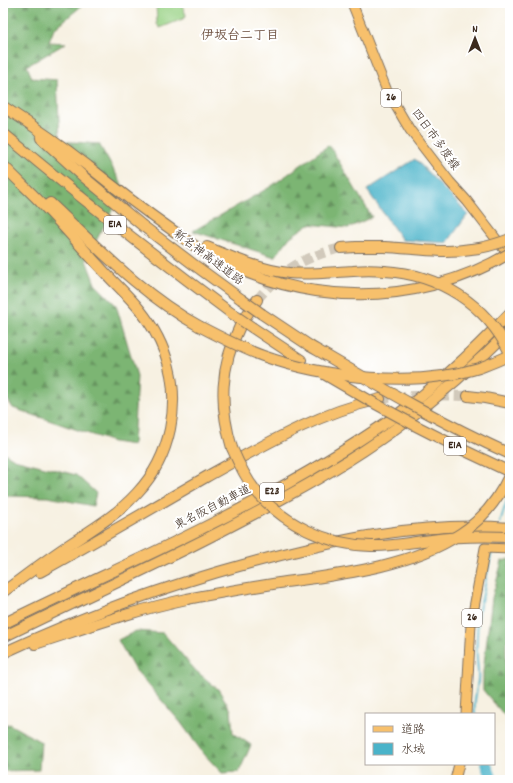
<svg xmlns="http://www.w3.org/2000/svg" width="513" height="783" viewBox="0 0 513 783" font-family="Dekko,'Klee One',sans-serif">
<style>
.green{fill:#9ad386;stroke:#6a7e52}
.forest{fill:url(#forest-firs);stroke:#5b7048}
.water{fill:#4ab3c9;stroke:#426e74}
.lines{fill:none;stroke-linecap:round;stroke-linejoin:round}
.stream{stroke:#4ab3c9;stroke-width:2}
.river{stroke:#4ab3c9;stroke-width:12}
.motorway-tunnel{stroke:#d1c9bb;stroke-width:10;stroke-dasharray:10 5;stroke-linecap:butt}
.primary-casing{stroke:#7d7063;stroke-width:11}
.motorway-casing{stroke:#7d7063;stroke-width:12}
.primary{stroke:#f7c06c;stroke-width:9}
.motorway{stroke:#f7c06c;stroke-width:10}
.motorway-bridge-casing{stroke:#7d7063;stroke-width:12;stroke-linecap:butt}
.motorway-bridge{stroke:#f7c06c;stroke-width:10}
.labels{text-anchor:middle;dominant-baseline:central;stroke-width:4;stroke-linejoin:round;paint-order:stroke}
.shield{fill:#fff;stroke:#766a62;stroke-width:1}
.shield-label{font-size:11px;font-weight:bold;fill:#3b2a1e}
.street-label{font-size:12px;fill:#3b2a1e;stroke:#fff}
.neighbourhood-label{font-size:13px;font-weight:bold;fill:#705343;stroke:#fff}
</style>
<defs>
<pattern id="forest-firs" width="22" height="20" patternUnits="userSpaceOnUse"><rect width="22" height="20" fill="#7bb573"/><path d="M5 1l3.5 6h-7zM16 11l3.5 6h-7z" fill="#66935e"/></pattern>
</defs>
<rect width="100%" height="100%" fill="#fff"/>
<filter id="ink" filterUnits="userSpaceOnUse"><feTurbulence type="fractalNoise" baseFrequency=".025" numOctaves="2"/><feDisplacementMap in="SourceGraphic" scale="8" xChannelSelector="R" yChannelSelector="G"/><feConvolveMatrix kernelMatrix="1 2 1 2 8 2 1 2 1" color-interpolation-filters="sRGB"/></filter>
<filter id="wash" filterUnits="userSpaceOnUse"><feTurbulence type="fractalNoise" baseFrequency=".012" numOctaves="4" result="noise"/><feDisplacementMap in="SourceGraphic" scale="16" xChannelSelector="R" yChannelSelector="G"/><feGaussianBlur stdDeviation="0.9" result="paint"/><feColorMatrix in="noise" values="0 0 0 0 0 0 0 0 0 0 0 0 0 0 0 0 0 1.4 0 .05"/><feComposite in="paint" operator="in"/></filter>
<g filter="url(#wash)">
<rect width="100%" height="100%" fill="#f7f1e2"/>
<polygon class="green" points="156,3 181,3 186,15 185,18 160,28 157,24"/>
<g class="forest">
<polygon points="3,3 85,3 54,29 49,42 66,43 27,66 32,78 57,80 60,141 99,144 124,188 86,260 95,284 116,305 137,376 133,445 113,442 13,408 3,393"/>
<polygon points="329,145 372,217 348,228 309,224 290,237 275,257 193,231 270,187"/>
<polygon points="3,452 14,459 76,475 96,493 93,506 48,497 3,496"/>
<polygon points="510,559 510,636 506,643 506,661 508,679 510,686 510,722 483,690 483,672 492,598 502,561"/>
<polygon points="136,631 163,633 196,671 218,689 231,710 233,733 251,745 239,772 222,773 203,753 181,723 133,667 118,640"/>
<polygon points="9,724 41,742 39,770 3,771 3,726"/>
</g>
<polygon class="water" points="415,159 468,214 447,243 402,240 367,190"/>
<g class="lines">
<g class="stream">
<polyline points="500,523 510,490"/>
<path d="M475,714C473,702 477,692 478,680C479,672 477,665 477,658C476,651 477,643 477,636C478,623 477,611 482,599L492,551"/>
</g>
<polyline class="river" points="486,764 492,780"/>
</g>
</g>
<g filter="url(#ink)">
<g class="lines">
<g class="motorway-tunnel">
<path d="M257,300C281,270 304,257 341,248"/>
<path d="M380,399C410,395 438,395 468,396"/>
</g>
<defs>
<g id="primary">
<polyline points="352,3 387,91 404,120 410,130 450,182 467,201 510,257"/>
<polyline points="466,714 471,624 485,548 510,549"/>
<polyline points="455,780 459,764"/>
</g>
<g id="motorway">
<path d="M4,107C32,125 61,145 88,166C116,189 145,211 175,232C185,239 194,246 205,252C274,292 356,305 433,285"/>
<path d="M3,133C77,195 153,255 231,313"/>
<polyline points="41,138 85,178 143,226 193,264 241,299"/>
<path d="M3,165C16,179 31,192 44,206C63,225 80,246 99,266C112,281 128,295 140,310C168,345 179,386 170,429C165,453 154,475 137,493C118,514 93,529 70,544C47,559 25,576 3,592"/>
<path d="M50,203C97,247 142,295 199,326"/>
<path d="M207,247C233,258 261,270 289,273C310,275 332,272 353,271C364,270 374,270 384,271"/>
<polyline points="341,248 356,247 384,247"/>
<polyline points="262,314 310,346"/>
<polyline points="253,328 301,360"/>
<polyline points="468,396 485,398 510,403"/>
<path d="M232,448C219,405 220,367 240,326C245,317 251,309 257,300"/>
<path d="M40,572C96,541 151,509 206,477C262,446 317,413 380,399"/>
<path d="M3,624C67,592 133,563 197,531C264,498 331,461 393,418C436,387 474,351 510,313"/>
<path d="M3,637C97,591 194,548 285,497C326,475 366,451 403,423C441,395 477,363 510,330"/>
<path d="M35,644C85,628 135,610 187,599"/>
<path d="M3,653C83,616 165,586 250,563C335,540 422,521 510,528"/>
</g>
</defs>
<use href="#primary" class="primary-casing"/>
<use href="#motorway" class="motorway-casing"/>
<use href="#primary" class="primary"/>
<use href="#motorway" class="motorway"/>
<defs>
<g id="motorway-bridge">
<path d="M384,247C412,248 442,254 471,249C484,248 497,244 510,239"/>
<path d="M384,271C439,274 486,304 510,353"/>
<path d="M437,284C463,277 487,267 510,253"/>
<polyline points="241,299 262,314"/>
<polyline points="231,313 253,328"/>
<path d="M199,326C220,337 241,348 263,356C325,378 415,388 479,368C490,364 500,360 510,355"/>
<path d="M310,346C375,384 441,423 510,454"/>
<path d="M324,374C384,410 446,443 510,472"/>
<path d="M232,448C238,462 245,477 255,490C283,524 327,545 371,546C392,547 411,542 431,540C457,536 484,536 510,537"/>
<path d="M187,599C218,593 248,588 279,583C337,575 411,567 460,534C482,520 499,498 510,474"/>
</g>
</defs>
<use href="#motorway-bridge" class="motorway-bridge-casing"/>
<use href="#motorway-bridge" class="motorway-bridge"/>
</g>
</g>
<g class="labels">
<g class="shield">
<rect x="381" y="89" width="20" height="18" rx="3"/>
<rect x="104" y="216" width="22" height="18" rx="3"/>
<rect x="444" y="437" width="22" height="18" rx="3"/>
<rect x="260" y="483" width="24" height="18" rx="3"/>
<rect x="462" y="609" width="20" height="18" rx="3"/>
</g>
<g class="shield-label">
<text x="391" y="98">26</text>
<text x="115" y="225">E1A</text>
<text x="455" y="446">E1A</text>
<text x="272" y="492">E23</text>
<text x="472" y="618">26</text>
</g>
<g class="street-label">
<text transform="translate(435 140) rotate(54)">四日市多度線</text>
<text transform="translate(208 258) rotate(37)">新名神高速道路</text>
<text transform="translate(213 508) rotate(-27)">東名阪自動車道</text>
</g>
<g class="neighbourhood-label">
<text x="240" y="36">伊坂台二丁目</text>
</g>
</g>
<rect width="513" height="783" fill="none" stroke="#fff" stroke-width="16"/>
<rect x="365" y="713" width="130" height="52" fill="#ffffff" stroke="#b1aaa5"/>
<rect x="373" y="726" width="20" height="6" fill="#f7c06c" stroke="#b1aaa5"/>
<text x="401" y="733" font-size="12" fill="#3b2a1e">道路</text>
<rect x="373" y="743" width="20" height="12" fill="#4ab3c9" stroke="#b1aaa5"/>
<text x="401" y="753" font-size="12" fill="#3b2a1e">水域</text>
<g transform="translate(475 38)" stroke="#ffffff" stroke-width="3" paint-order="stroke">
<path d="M0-3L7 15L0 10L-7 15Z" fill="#3b2a1e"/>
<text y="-6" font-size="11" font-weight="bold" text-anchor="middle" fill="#3b2a1e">N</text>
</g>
</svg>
